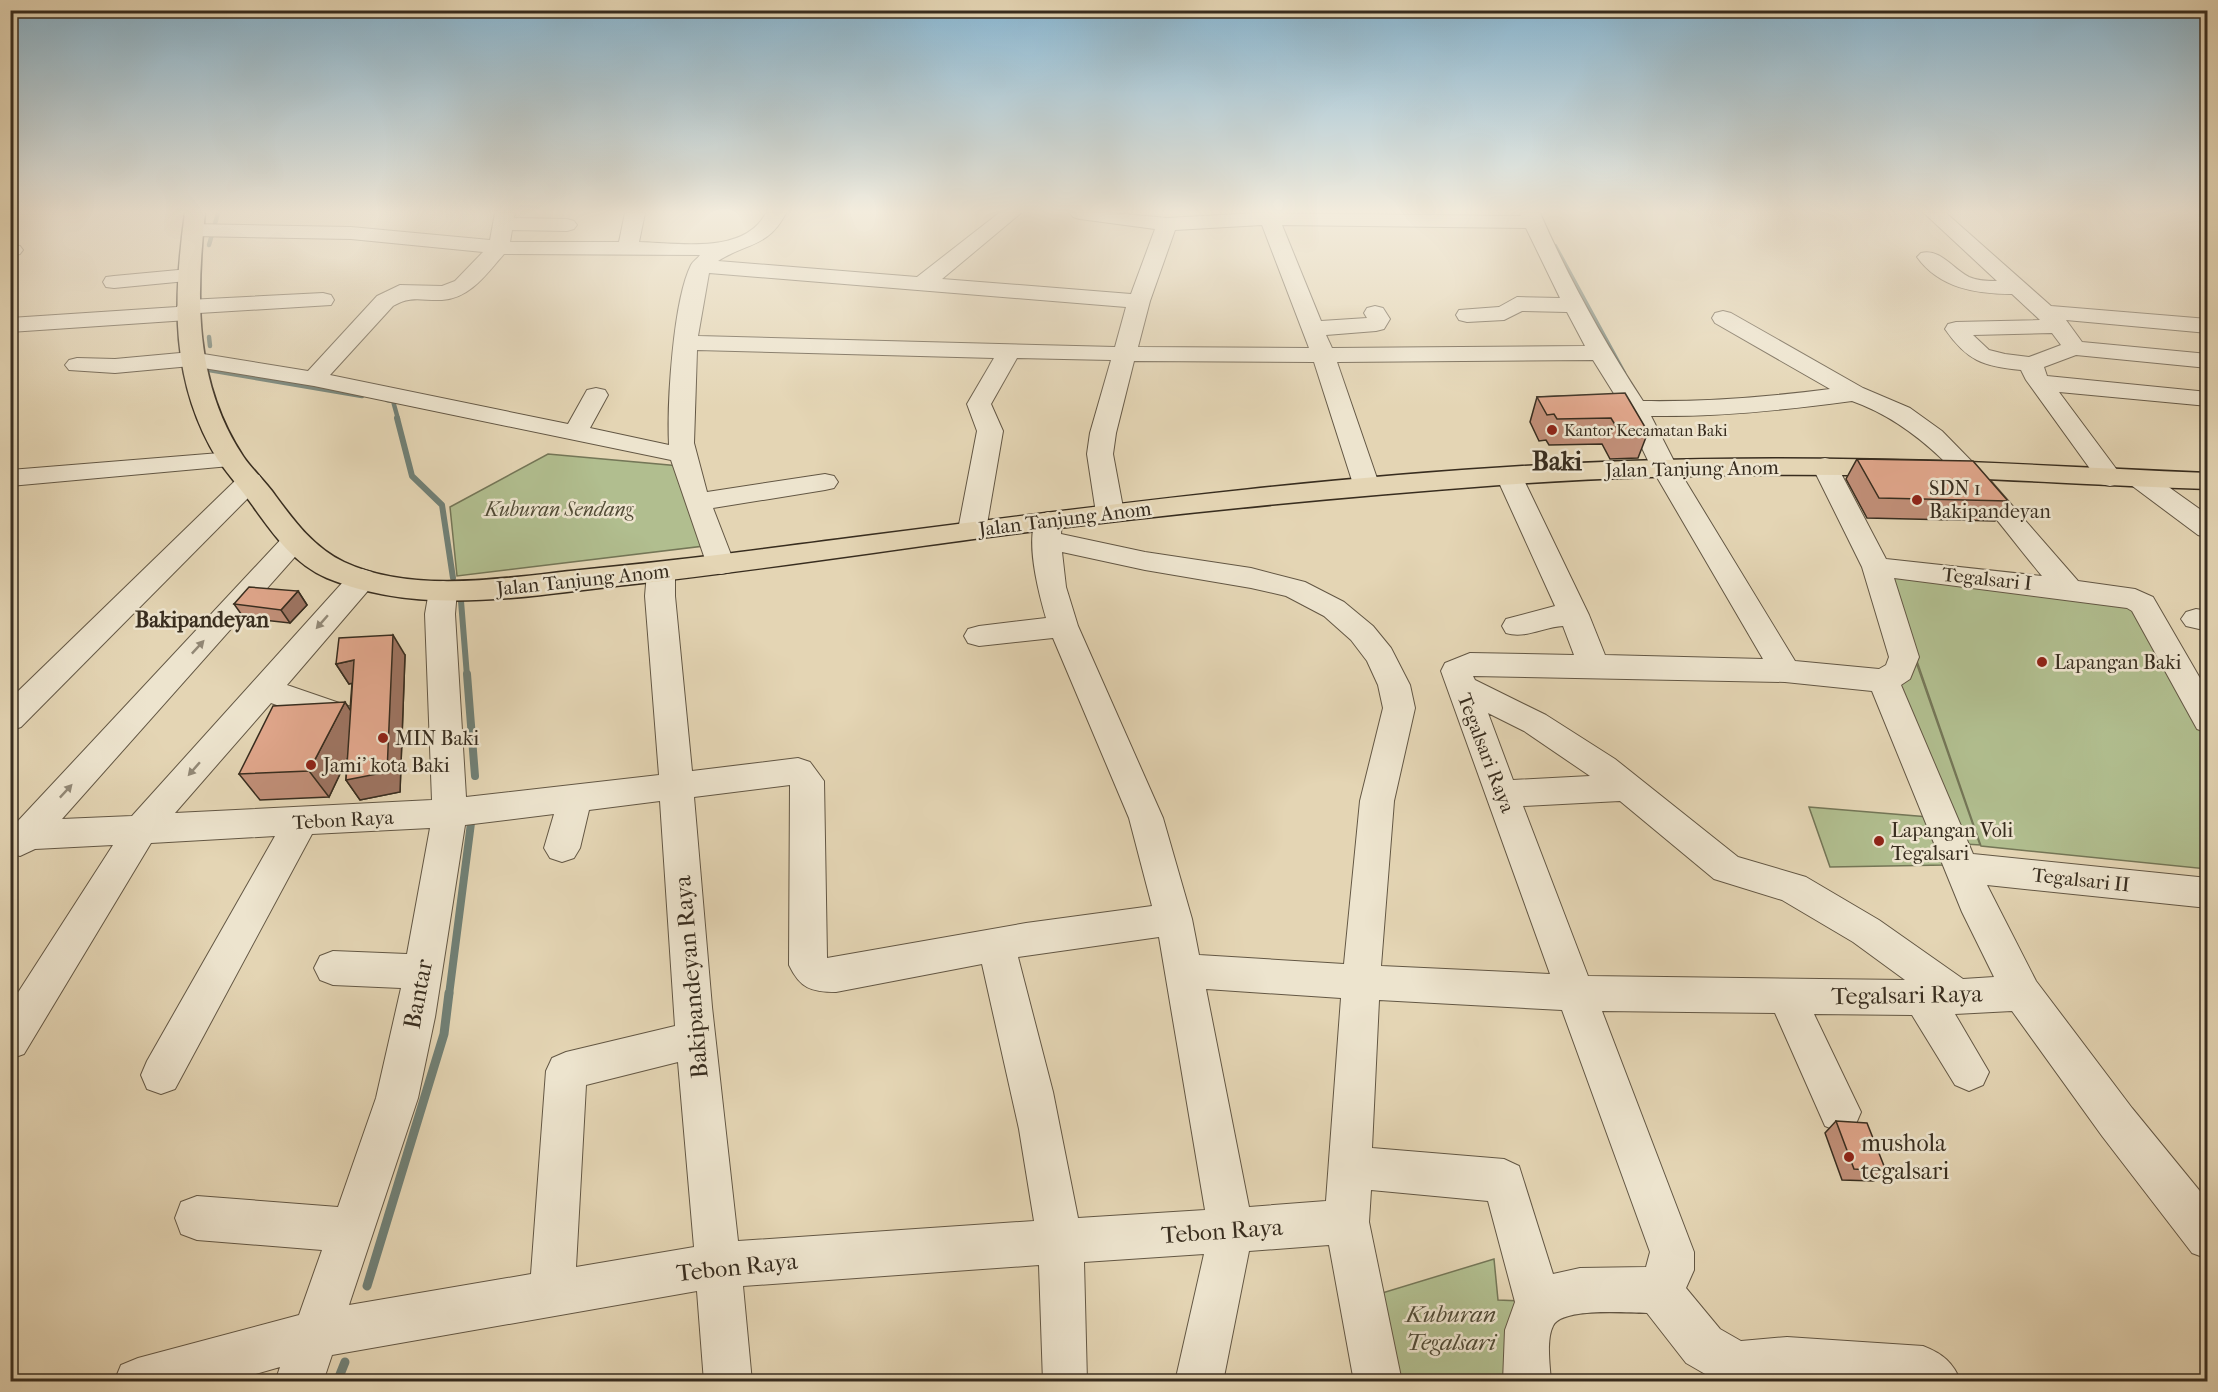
<svg xmlns="http://www.w3.org/2000/svg" width="2218" height="1392" viewBox="0 0 2218 1392" font-family="'IM FELL French Canon',serif">
<style>
.green{fill:#b1be8f;stroke:#747657;stroke-width:1.5}
.lines{fill:none;stroke-linecap:round;stroke-linejoin:round}
.stream-far3{stroke:#708076;stroke-width:4.5}
.stream-far2{stroke:#708076;stroke-width:6}
.stream-far1{stroke:#708076;stroke-width:8}
.stream{stroke:#708076;stroke-width:9}
.minor-casing{stroke:#635744;stroke-width:2}
.major-casing{stroke:#382d1f;stroke-width:3}
.minor{fill:#ede4ce;fill-rule:evenodd}
.major{fill:#e4d5b4;fill-rule:evenodd}
.wall{fill:#c18f78;stroke:#382d1f;stroke-width:1.5}
.shaded-wall{fill:#9d7461;stroke:#382d1f;stroke-width:1.5}
.building{fill:#e0a68b;stroke:#382d1f;stroke-width:1.5}
.oneway{fill:#928876}
.poi-dot{fill:#8f2418;stroke:#ede4ce;stroke-width:2}
.labels{text-anchor:middle;dominant-baseline:central;stroke-width:5;stroke-linejoin:round;paint-order:stroke}
.far-poi-label{font-size:16px;fill:#382d1f;stroke:#ede4ce;text-anchor:start}
.street-label{font-size:20px;fill:#382d1f;stroke:#ede4ce}
.poi-label{font-size:20px;fill:#382d1f;stroke:#ede4ce;text-anchor:start}
.park-label{font-size:20px;font-style:italic;fill:#504a35;stroke:#ede4ce}
.quarter-label{font-size:22px;font-weight:bold;fill:#382d1f;stroke:#ede4ce}
.near-street-label{font-size:24px;fill:#382d1f;stroke:#ede4ce}
.near-poi-label{font-size:24px;fill:#382d1f;stroke:#ede4ce;text-anchor:start}
.near-park-label{font-size:24px;font-style:italic;fill:#504a35;stroke:#ede4ce}
.district-label{font-size:26px;font-weight:bold;fill:#382d1f;stroke:#ede4ce}
</style>
<rect width="100%" height="100%" fill="#e4d5b4"/>
<filter id="stains"><feTurbulence type="fractalNoise" baseFrequency=".00333" numOctaves="4"/><feColorMatrix values="0 0 0 0 .2 0 0 0 0 .09 0 0 0 0 .02 0 0 0 .5 -.17"/></filter>
<radialGradient id="worn" r=".72"><stop offset=".6" stop-color="#630" stop-opacity="0"/><stop offset="1" stop-color="#630" stop-opacity=".3"/></radialGradient>
<g class="green">
<polygon points="548,454 680,466 704,546 457,576 450,507"/>
<polygon points="1884,566 2125,592 2207,733 2207,869 1981,846"/>
<polygon points="1915,659 1980,845 1965,844 1898,685"/>
<polygon points="1809,807 1929,817 1945,865 1830,867"/>
<polygon points="1494,1259 1498,1300 1522,1301 1519,1381 1387,1381 1369,1297"/>
</g>
<g class="lines">
<g class="stream-far3">
<polyline points="209,245 218,213"/>
<polyline points="1555,246 1624,373"/>
<polyline points="209,337 210,346"/>
<polyline points="209,370 362,396"/>
<polyline points="387,400 393,401 398,419"/>
</g>
<g class="stream-far2">
<polyline points="397,418 412,476 442,505 453,578"/>
<polyline points="461,601 467,676"/>
</g>
<g class="stream-far1">
<polyline points="467,674 475,776"/>
<polyline points="449,995 471,823"/>
</g>
<g class="stream">
<polyline points="367,1286 444,1034 449,993"/>
<polyline points="337,1382 345,1362"/>
</g>
<defs>
<g id="minor">
<path d="M495,213H515L514,218L567,219L574,221L577,225L574,229L567,231L512,230L510,242H619L625,213H645L639,242C679,243 744,255 766,213H786C769,247 746,243 718,261L917,277L999,213H1021L942,279L1131,294L1155,229L1080,219L1073,217L1070,213H1113L1167,218L1257,213L1521,216L1520,213H1540C1569,279 1603,340 1643,401C1706,402 1767,397 1830,389L1715,323L1712,318L1715,313L1723,311L1731,313L1863,388L1910,408L1942,431L1990,480L2078,581L2135,589L2153,597L2208,692V733L2197,729L2132,611L2127,608L1894,578L1919,657L1910,679L1901,685L1973,854L2208,878V908L1987,885L2036,981L2132,1108L2208,1201V1259L2192,1253L2102,1136L2012,1011L1955,1014L1989,1072L1983,1085L1969,1091L1955,1085L1912,1015L1814,1014L1861,1112L1855,1126L1840,1132L1825,1126L1775,1013L1602,1011L1694,1252V1270L1686,1288L1720,1329L1741,1341L1787,1337L1923,1346C1943,1354 1953,1362 1961,1382H1719L1686,1363L1647,1313C1628,1313 1562,1307 1553,1326C1546,1340 1550,1366 1551,1382H1503L1505,1330L1515,1302L1488,1201L1371,1190L1369,1222L1402,1382H1354L1329,1245L1249,1251L1223,1382H1175L1204,1254L1084,1262L1087,1382H1043L1039,1265L743,1286L752,1382H704L697,1291L332,1355L323,1382H275L280,1367L228,1382H114L121,1365L138,1358L299,1315L322,1250L197,1240L181,1234L175,1218L181,1202L197,1196L338,1207L376,1098L401,988L333,985L320,980L314,968L320,956L333,951L407,954L430,828L312,834L175,1089L161,1094L147,1089L141,1075L147,1061L275,836L151,843L24,1054L10,1059V1005L113,845L35,849L20,856L10,853V822H17L285,535L295,532L305,535L309,541L62,819L132,816L352,572L362,569L372,572L376,579L372,586L287,685L351,707L356,715L351,723L340,727L271,703L175,813L432,800L425,614L429,591L433,584L443,581L453,584L457,591L455,614L466,797L659,775L645,596L647,572L651,565L661,563L671,565L675,572V596L692,771L798,758L810,762L824,781L827,958L1026,923L1152,906L1129,818L1053,638L979,646L968,643L964,636L968,629L979,626L1046,618C1039,594 1024,537 1038,515L1048,512L1058,515L1062,521L1061,534L1145,552L1251,568L1305,582L1344,602L1373,626L1391,648L1410,685L1415,708L1394,801L1381,966L1550,974L1441,671L1445,663L1470,653L1574,655L1563,626C1544,627 1525,639 1506,633L1502,626L1506,619L1555,606L1496,476L1500,470L1509,468L1518,470L1522,476L1589,615L1605,655L1763,659L1651,467L1623,408L1593,360L1337,362L1380,487L1376,493L1367,495L1358,493L1354,487L1314,362L1134,361L1116,433L1113,454L1124,513L1120,519L1110,522L1100,519L1096,513L1087,454L1090,433L1111,360L1017,358L991,404L1003,431L986,530L982,536L972,539L962,536L958,530L977,431L967,404L994,358L697,350L694,443L707,492L825,474L834,476L838,482L834,488L825,490L713,508L735,565L731,572L721,574L711,572L707,565L671,460L314,386L191,366L115,373L69,370L65,365L69,360L77,358L115,359L191,352L308,371L377,296L400,285L442,286L455,281L483,252L351,239L193,236L186,234L183,230L186,226L193,224L351,227L490,240ZM1262,225L1309,348L1138,347L1150,301L1175,230ZM1282,225L1526,228L1560,298L1517,297L1499,307L1459,310L1456,315L1459,320L1467,322L1504,320L1522,311L1567,312L1585,346L1332,348L1326,335L1376,331L1384,329L1390,319L1383,308L1375,306L1367,308L1364,313L1367,318L1321,321ZM504,254L700,255C697,259 693,261 691,265C673,301 667,403 669,445L590,428L608,395L605,390L596,388L587,390L568,424L330,375L393,306C411,295 423,301 442,300C471,298 487,273 504,254ZM709,273L1126,307L1115,347L698,336ZM1852,401C1935,430 1988,511 2042,576L1886,559L1834,460L1825,458L1816,460L1812,466L1862,567L1889,657L1886,665L1879,669L1795,661L1677,467L1651,416C1719,417 1785,410 1852,401ZM1062,552L1145,570L1251,588L1286,596L1324,616L1351,640L1367,661L1378,685L1383,708L1360,801L1344,964L1199,955L1192,919L1163,818L1078,626L1066,587ZM1473,676L1785,682L1872,691L1962,912L1994,977L1963,979L1879,920L1806,877L1738,857L1615,759L1546,715L1475,680ZM1488,713L1524,731L1590,776L1513,780ZM790,785L789,965C800,988 811,992 836,992L982,964L1019,1129L1034,1221L738,1241L712,1007L694,797ZM660,801L675,1026L566,1052L552,1058L546,1071L531,1274L349,1305L418,1098L435,1017L465,825L554,814L544,848L550,858L562,862L574,858L580,848L589,810ZM1620,801L1714,879L1782,900L1853,942L1905,980L1588,976L1523,806ZM1159,937L1205,1210L1078,1218L1053,1092L1018,957ZM1206,989L1341,998L1326,1201L1249,1207ZM1379,1000L1562,1010L1650,1252L1646,1267L1580,1268L1553,1274L1519,1166L1504,1159L1372,1148ZM678,1062L694,1247L576,1267L586,1085Z"/>
<path d="M1924,213H1946L2051,306L2208,319V333L2066,320L2082,342L2208,354V368L2076,355L2044,367L2047,376L2208,392V406L2059,392L2123,478L2119,484L2110,486L2101,484L2026,380L2021,370C1983,366 1967,361 1945,329L1948,324L1956,322L2040,320L2012,294C1976,294 1939,288 1917,257L1921,253C1940,248 1953,269 1969,277C1978,281 1988,281 1997,281ZM2052,333L2061,345L2029,357L2005,354L1989,350L1973,335Z"/>
<polygon points="10,244 20,246 23,250 20,254 10,256"/>
<polygon points="189,269 197,270 200,275 197,280 114,288 106,287 103,282 106,277 114,276"/>
<polygon points="323,293 331,295 334,300 331,305 199,313 196,318 188,320 10,332 10,318 177,307 180,302 188,300"/>
<polygon points="232,452 241,455 245,460 241,465 10,486 10,470"/>
<polygon points="2140,471 2149,473 2208,515 2208,538 2198,535 2131,485 2127,479 2131,473"/>
<polygon points="250,473 259,475 263,481 259,487 21,727 10,731 10,699 241,475"/>
<polygon points="2196,609 2208,611 2208,631 2186,626 2181,619 2186,612"/>
</g>
<path id="major" d="M185,213H205C196,297 194,382 243,456C251,468 263,479 272,491C292,518 312,547 344,562C410,593 500,579 570,571C619,566 668,561 717,555C1019,517 1321,472 1626,461C1740,457 1854,458 1968,462C2048,465 2128,470 2208,473V489C2107,486 2007,479 1906,476C1771,473 1635,475 1500,485C1327,498 1154,515 981,538C862,554 744,572 625,585C527,596 421,617 327,578C294,564 273,534 253,506C242,490 229,476 218,460C170,383 173,299 185,213Z"/>
</defs>
<use href="#minor" class="minor-casing"/>
<use href="#major" class="major-casing"/>
<use href="#minor" class="minor"/>
<use href="#major" class="major"/>
</g>
<g class="wall">
<polygon points="1599,395 1648,432 1638,458 1610,459 1602,444 1549,445 1546,440 1539,441 1530,422 1537,397"/>
<polygon points="1857,459 2008,501 1995,521 1867,518 1846,479"/>
<polygon points="298,591 307,605 290,623 244,618 234,604"/>
<polygon points="405,655 400,792 360,800 346,780 347,759 329,797 260,800 239,774 350,710 352,683 349,684 336,664"/>
<polygon points="1836,1121 1886,1171 1874,1181 1842,1180 1825,1133"/>
</g>
<g class="shaded-wall">
<polygon points="298,591 307,605 290,623 281,610"/>
<polygon points="393,635 405,655 400,792 360,800 346,780"/>
<polygon points="354,660 367,680 349,684 336,664"/>
<polygon points="345,702 362,728 329,797 309,771"/>
</g>
<g class="building">
<polygon points="1625,393 1648,432 1620,433 1611,418 1557,419 1554,414 1547,415 1537,397"/>
<polygon points="1857,459 1973,461 2008,501 1879,498"/>
<polygon points="249,587 298,591 281,610 234,604"/>
<polygon points="393,635 387,772 346,780 354,660 336,664 339,638"/>
<polygon points="345,702 309,771 239,774 273,706"/>
<polygon points="1836,1121 1867,1123 1886,1171 1854,1169"/>
</g>
<defs><path id="oneway-solid" d="M-6-.8H1V-3.2L6.5 0L1 3.2V.8H-6Z" transform="scale(1.5)"/></defs>
<g class="oneway">
<use href="#oneway-solid" transform="translate(322 622) rotate(131)"/>
<use href="#oneway-solid" transform="translate(198 647) rotate(-47)"/>
<use href="#oneway-solid" transform="translate(194 769) rotate(131)"/>
<use href="#oneway-solid" transform="translate(66 791) rotate(-47)"/>
</g>
<linearGradient id="sky" x2="0" y2="1"><stop stop-color="#87b6d2"/><stop offset="0.52" stop-color="#f3ecdd"/><stop offset="1" stop-color="#f3ecdd" stop-opacity="0"/></linearGradient>
<rect width="2218" height="408" fill="url(#sky)"/>
<g class="poi-dot">
<circle cx="1552" cy="430" r="6"/>
<circle cx="1917" cy="500" r="6"/>
<circle cx="2042" cy="662" r="6"/>
<circle cx="383" cy="738" r="6"/>
<circle cx="311" cy="765" r="6"/>
<circle cx="1879" cy="841" r="6"/>
<circle cx="1849" cy="1157" r="6"/>
</g>
<g class="labels">
<g class="far-poi-label">
<text x="1564" y="430">Kantor Kecamatan Baki</text>
</g>
<g class="street-label">
<text transform="translate(1692 469) rotate(-1)">Jalan Tanjung Anom</text>
<text transform="translate(1065 519) rotate(-7)">Jalan Tanjung Anom</text>
<text transform="translate(1987 579) rotate(6)">Tegalsari I</text>
<text transform="translate(583 580) rotate(-6)">Jalan Tanjung Anom</text>
<text transform="translate(1486 753) rotate(69)">Tegalsari Raya</text>
<text transform="translate(343 820) rotate(-3)">Tebon Raya</text>
<text transform="translate(2081 880) rotate(6)">Tegalsari II</text>
</g>
<g class="poi-label">
<text x="1929" y="488">SDN 1<tspan x="1929" dy="23">Bakipandeyan</tspan></text>
<text x="2054" y="662">Lapangan Baki</text>
<text x="395" y="738">MIN Baki</text>
<text x="323" y="765">Jami' kota Baki</text>
<text x="1891" y="830">Lapangan Voli<tspan x="1891" dy="23">Tegalsari</tspan></text>
</g>
<g class="park-label">
<text x="559" y="509">Kuburan Sendang</text>
</g>
<g class="quarter-label">
<text x="202" y="620">Bakipandeyan</text>
</g>
<g class="near-street-label">
<text transform="translate(691 977) rotate(-95)">Bakipandeyan Raya</text>
<text transform="translate(418 994) rotate(-79)">Bantar</text>
<text transform="translate(1907 995) rotate(-1)">Tegalsari Raya</text>
<text transform="translate(1222 1231) rotate(-4)">Tebon Raya</text>
<text transform="translate(737 1267) rotate(-6)">Tebon Raya</text>
</g>
<g class="near-poi-label">
<text x="1861" y="1143">mushola<tspan x="1861" dy="28">tegalsari</tspan></text>
</g>
<g class="near-park-label">
<text x="1451" y="1314">Kuburan<tspan x="1451" dy="28">Tegalsari</tspan></text>
</g>
<g class="district-label">
<text x="1557" y="461">Baki</text>
</g>
</g>
<rect width="2218" height="1392" fill="none" stroke="#e4d5b4" stroke-width="36"/>
<rect x="12" y="12" width="2194" height="1368" fill="none" stroke="#382d1f" stroke-width="3"/>
<rect x="18" y="18" width="2182" height="1356" fill="none" stroke="#382d1f" stroke-width="1.5"/>
<rect width="100%" height="100%" filter="url(#stains)"/>
<rect width="100%" height="100%" fill="url(#worn)"/>
</svg>
